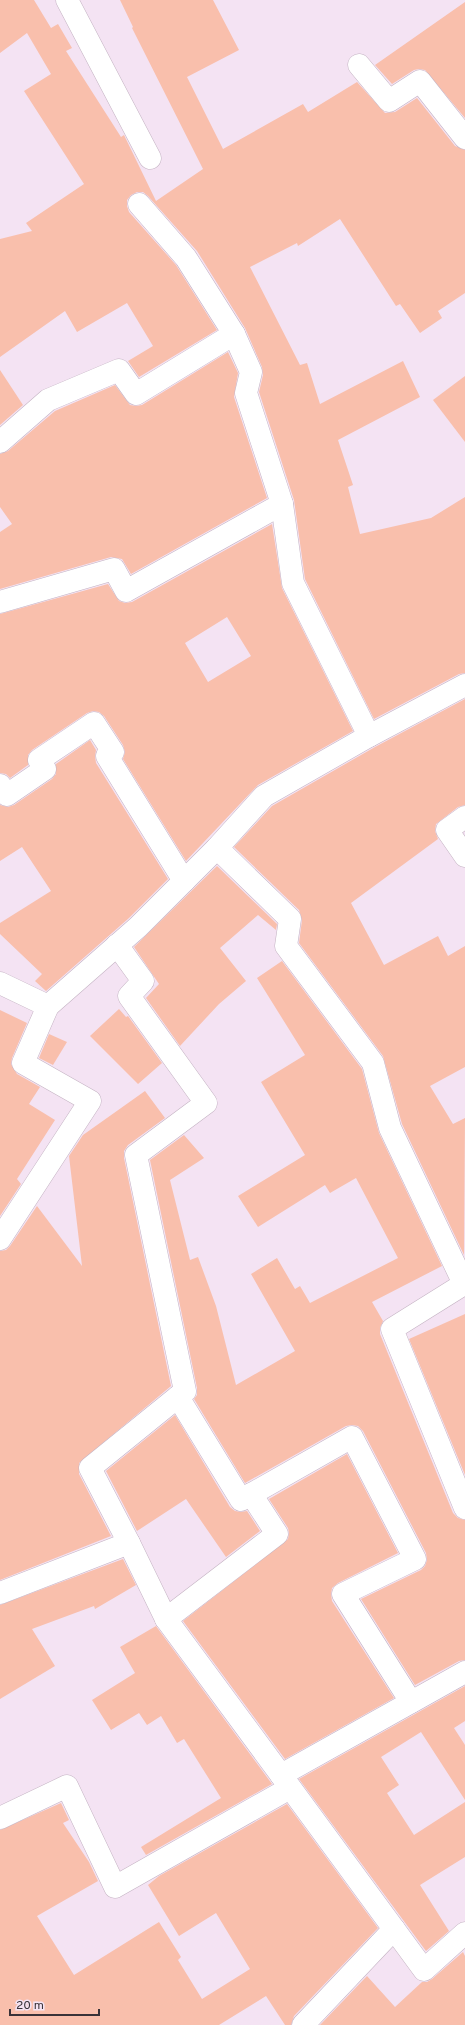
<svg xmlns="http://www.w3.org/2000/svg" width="465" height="2025" viewBox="0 0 465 2025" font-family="Overpass,sans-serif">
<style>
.building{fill:#f9bfac;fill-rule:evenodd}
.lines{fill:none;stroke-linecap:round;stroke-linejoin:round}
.minor-casing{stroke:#c4b3c3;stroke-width:23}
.minor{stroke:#fff;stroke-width:22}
</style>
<rect width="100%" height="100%" fill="#f4e3f3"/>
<g class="building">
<polygon points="0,0 34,0 51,28 58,24 72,48 66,51 121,137 124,135 156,201 203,169 132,28 133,27 120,0 213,0 239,50 187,77 223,149 303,104 308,112 357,82 385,113 395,112 417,98 455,146 465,150 465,293 438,311 442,318 420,333 400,304 396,306 340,219 298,246 297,243 250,267 300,365 307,363 320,404 403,361 420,397 338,440 353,485 348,487 360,534 431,518 465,497 465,673 459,674 374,719 305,579 294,500 259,392 263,375 262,367 245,328 197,251 148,196 143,192 137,192 131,195 127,200 127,206 129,212 176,265 217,330 139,377 128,361 153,346 127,303 77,332 65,311 0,357 0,239 32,231 26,223 84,184 24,91 51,74 27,33 0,53"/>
<polygon points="465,2 465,118 425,70 419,69 414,70 392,84 375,65"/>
<polygon points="228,352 238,373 234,397 267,498 131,574 122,559 111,557 0,589 0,532 12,524 0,507 0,454 8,451 55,411 115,385 130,405 136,406 142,405"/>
<polygon points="0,370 23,405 0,425"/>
<polygon points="465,376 465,442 433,400"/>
<path d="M272,524L282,588L353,731L258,785L186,861L123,759L125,752L123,745L104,716L99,712L93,711L87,713L32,750L28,755V765L10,778L6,774L0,773V614L108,584L119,601L125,603L132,602ZM227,617L251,656L208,682L185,643Z"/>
<polygon points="465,699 465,805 458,807 436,824 435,831 438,839 351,903 384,965 438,936 448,956 465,946 465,1067 430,1086 453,1124 465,1118 464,1255 402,1124 383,1056 299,943 302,920 299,910 234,847 272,806 375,747"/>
<polygon points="90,740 96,750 95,756 96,763 168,879 129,918 46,991 35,981 42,974 0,934 0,923 51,891 22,847 0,861 0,805 8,807 14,805 52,779 56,774 56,764"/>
<polygon points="217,866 277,924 276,930 258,915 220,948 246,981 219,1004 180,1046 146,998 159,984 134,947"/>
<polygon points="282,961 362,1069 379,1133 442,1266 372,1302 383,1321 380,1328 380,1334 453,1513 458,1518 465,1520 465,1660 459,1661 415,1685 361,1599 421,1570 425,1566 427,1560 426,1553 363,1431 358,1426 352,1425 346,1426 245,1483 194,1399 197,1395 197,1388 150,1160 184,1135 204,1158 170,1180 190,1260 198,1257 216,1306 236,1385 295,1351 251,1274 277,1258 295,1289 300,1286 310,1303 398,1258 356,1178 330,1193 325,1185 258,1227 238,1196 305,1155 261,1082 305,1055 257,978"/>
<polygon points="119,1009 126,1017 128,1016 162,1063 138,1084 90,1036"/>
<polygon points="0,1010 27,1023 12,1058 11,1064 17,1074 40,1087 29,1104 55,1120 17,1179 21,1184 0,1216"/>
<polygon points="49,1034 67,1042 53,1065 39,1058"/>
<polygon points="145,1091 165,1118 128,1145 124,1151 124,1158 171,1386 79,1463 79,1474 111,1536 0,1580 0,1251 6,1250 10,1246 37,1206 82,1266 69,1156 83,1135"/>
<polygon points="465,1314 465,1475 409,1339"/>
<polygon points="175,1415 230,1507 235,1511 241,1512 247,1511 260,1531 226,1557 186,1499 137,1531 106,1471"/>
<polygon points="347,1454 398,1553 338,1583 332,1588 331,1594 332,1601 394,1698 285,1759 183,1621 288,1539 289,1533 288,1528 269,1499"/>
<polygon points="123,1559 136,1585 95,1609 94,1606 32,1629 55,1666 0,1699 0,1605"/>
<polygon points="156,1626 272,1784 146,1855 141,1847 221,1798 184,1739 177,1743 161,1716 147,1725 139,1713 111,1730 92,1700 135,1673 120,1647"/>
<polygon points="465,1686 465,1721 454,1728 465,1745 465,1800 421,1732 381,1757 399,1785 387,1793 414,1835 465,1802 465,1857 420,1885 449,1931 426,1951 299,1779"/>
<polygon points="61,1803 69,1820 63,1823 89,1862 98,1881 37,1916 74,1975 159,1922 181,1957 178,1960 202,1999 250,1969 216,1913 179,1936 148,1885 159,1876 287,1804 378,1928 294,2016 291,2025 285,2025 266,1996 219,2025 0,2025 0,1830"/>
<polygon points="463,1952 465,1956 465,2025 320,2025 367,1976 395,2007 422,1982 427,1982 432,1979"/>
</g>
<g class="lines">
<defs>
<g id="minor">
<polyline points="67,0 150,158"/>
<polyline points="359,65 389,101 420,81 465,138"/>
<polyline points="0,442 48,400 119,370 136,394 234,334"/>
<polyline points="282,504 293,583 369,736"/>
<polyline points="0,602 114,569 126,591 282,504 246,393 251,372 234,334 186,258 139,204"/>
<polyline points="0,785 7,795 45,769 39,760 94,723 113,752 107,756 184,881"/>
<polyline points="465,817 447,830 465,856"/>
<polyline points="217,848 290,919 286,946 373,1063 390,1128 464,1284 392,1329 465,1508"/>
<polyline points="0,983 48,1006 138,927 217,848 264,796 369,736 465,685"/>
<polyline points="0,1239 90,1101 23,1063 48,1006"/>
<polyline points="178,1397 241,1500 352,1437 415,1559 343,1594 411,1702"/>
<polyline points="251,1494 277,1534 166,1619 281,1775"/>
<polyline points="129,1543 166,1619"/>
<polyline points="0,1593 129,1543 90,1468 185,1391 136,1155 206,1103 129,996 143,981 117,945"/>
<polyline points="465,1672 281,1775 424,1970 465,1933"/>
<polyline points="0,1818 67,1786 115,1887 290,1788"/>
<polyline points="303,2025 394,1929"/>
</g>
</defs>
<use href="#minor" class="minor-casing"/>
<use href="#minor" class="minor"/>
</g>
<path d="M10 2009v6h89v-6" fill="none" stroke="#393238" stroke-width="2"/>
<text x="16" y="2009" font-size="12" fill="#393238" stroke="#f4e3f3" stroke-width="3" paint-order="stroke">20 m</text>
</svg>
